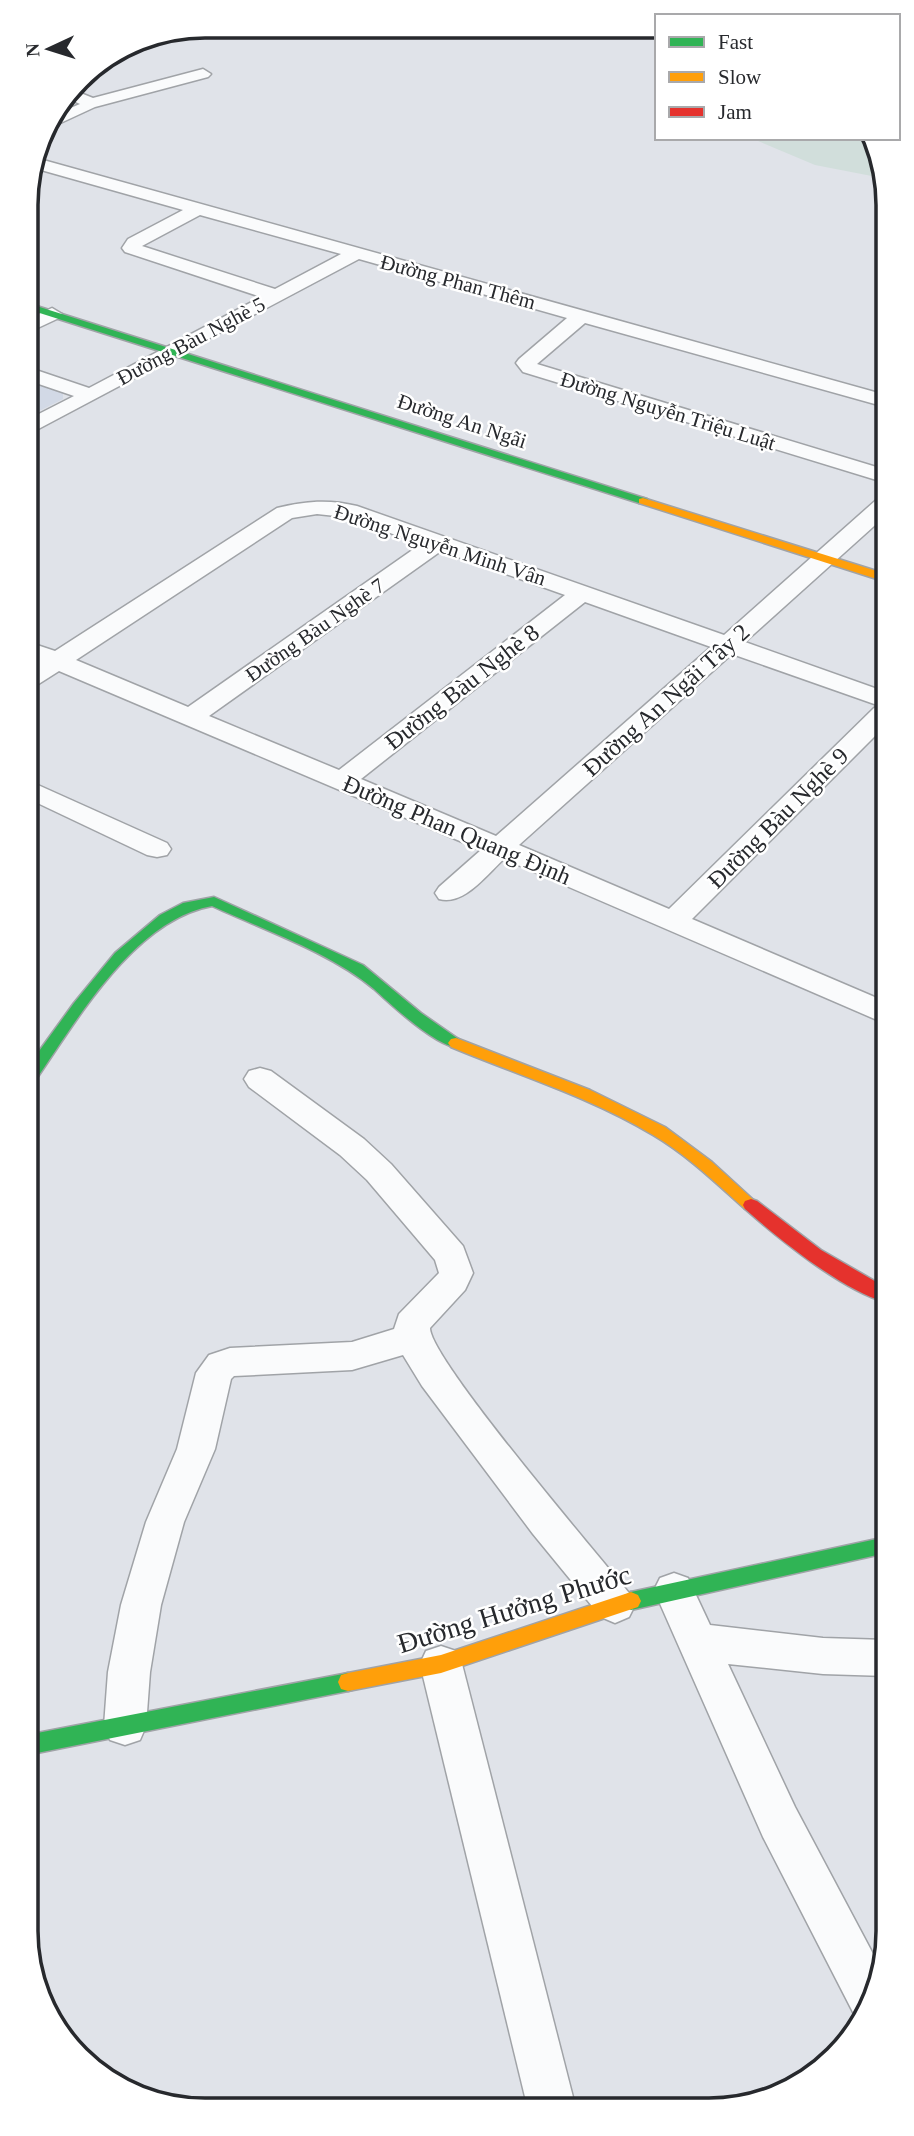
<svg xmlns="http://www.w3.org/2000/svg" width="914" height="2136" viewBox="0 0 914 2136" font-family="'Times New Roman',serif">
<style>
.built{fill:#d2d9e6}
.green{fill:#d1dedb}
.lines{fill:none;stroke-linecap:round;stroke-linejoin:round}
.street-casing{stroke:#a0a3a7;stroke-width:3}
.fast-casing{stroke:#a0a3a7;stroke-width:3}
.slow-casing{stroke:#a0a3a7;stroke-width:3}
.jam-casing{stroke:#a0a3a7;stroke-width:3}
.street{fill:#fafbfc;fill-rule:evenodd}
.fast{fill:#30b455;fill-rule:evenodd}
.slow{fill:#ff9f0a;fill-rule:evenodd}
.jam{fill:#e5322d;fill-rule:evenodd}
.labels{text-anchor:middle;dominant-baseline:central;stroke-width:5;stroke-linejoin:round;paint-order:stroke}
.far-street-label{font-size:21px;fill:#27292d;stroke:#fff}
.street-label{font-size:24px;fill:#27292d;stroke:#fff}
.near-street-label{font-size:28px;fill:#27292d;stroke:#fff}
.rim{fill:none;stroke:#27292d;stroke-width:3.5}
</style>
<rect width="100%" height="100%" fill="#e0e3e9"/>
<polygon class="built" points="27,380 63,392 63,399 27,417"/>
<polygon class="green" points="751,138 868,138 882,160 882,178 815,165"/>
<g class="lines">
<defs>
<g id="street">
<polygon points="203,69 211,74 208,77 95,107 54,126 45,127 54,115 80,104 67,98 73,90 93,98"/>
<path d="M36,158L882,394V406L585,323L537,364L883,469V482L523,372L516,363L519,359L567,318L359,259L27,435V420L74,396L27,380V367L89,388L261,297L125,252L122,248L128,239L183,210L34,168ZM200,215L341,254L275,289L142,246Z"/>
<polygon points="52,308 62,314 59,318 27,333 27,319"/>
<path d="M883,499V518L745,642L883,691L884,727L692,919L884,1001V1023L504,859C486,875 464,906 439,899L435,893L439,887L481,850L59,671L37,685L28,687V669L38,662L28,658V642L55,651L277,508C305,501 329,499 357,506L724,635L875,501ZM317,514L345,517L421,544L188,707L76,660L292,518ZM441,551L565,595L339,770L209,716ZM585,602L711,647L496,836L361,779ZM732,654L880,706L874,708L669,909L519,845Z"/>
<polygon points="29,781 167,843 171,849 167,855 157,857 147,855 29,799"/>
<path d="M260,1068L271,1071L364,1139L391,1164L463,1246L473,1273L465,1290L430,1328C430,1359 599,1556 629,1593L635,1605L629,1617L615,1623L601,1617L533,1534L422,1386L403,1355L352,1370L234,1376L231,1379L215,1449L184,1522L161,1605L150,1672L146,1726L140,1740L125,1745L110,1740L104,1726L108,1672L121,1605L146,1522L177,1449L196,1373L209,1355L230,1348L352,1342L394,1329L399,1314L439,1273L435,1260L367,1180L340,1155L249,1087L244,1079L249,1071Z"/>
<polygon points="674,1573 688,1578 710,1625 823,1638 886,1640 886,1676 823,1674 728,1664 795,1807 881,1969 874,1999 861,2020 856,2018 763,1837 654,1590 660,1578"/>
<polygon points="441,1646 456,1651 462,1664 575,2105 527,2105 420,1664 426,1651"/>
</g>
<g id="fast">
<polygon points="27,303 647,499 649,501 639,503 27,309"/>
<path d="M214,897L363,965L421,1013L464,1043L461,1047C442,1052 389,1003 374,989C331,953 264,930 212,906C134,920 77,1020 35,1081L29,1082V1065L74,1003L115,953L160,915L183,903Z"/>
<polygon points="886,1537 886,1553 631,1610 624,1607 621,1601 624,1595 631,1592"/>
<polygon points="348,1673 355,1675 358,1682 355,1689 348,1691 32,1754 32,1734"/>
</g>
<g id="slow">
<polygon points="643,498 883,573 883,581 639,503 639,499"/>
<path d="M456,1038L590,1090L665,1127L712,1162L759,1205L757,1209H745C716,1183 687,1155 653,1135C590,1097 518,1075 451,1047L448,1043L451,1039Z"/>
<polygon points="631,1592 638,1595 641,1601 638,1607 441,1673 348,1691 341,1689 338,1682 341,1675 348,1673 441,1655"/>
</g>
<path id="jam" d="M751,1199L757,1201L821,1250L885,1287V1302C842,1290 779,1239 745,1209L743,1205L745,1201Z"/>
</defs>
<use href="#street" class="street-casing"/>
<use href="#fast" class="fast-casing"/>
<use href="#slow" class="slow-casing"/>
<use href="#jam" class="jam-casing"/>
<use href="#street" class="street"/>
<use href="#fast" class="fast"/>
<use href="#slow" class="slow"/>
<use href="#jam" class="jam"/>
</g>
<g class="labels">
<g class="far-street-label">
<text transform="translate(458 282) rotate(15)">Đường Phan Thêm</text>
<text transform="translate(191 341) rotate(-28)">Đường Bàu Nghè 5</text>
<text transform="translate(668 411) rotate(17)">Đường Nguyễn Triệu Luật</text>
<text transform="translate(462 421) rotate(18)">Đường An Ngãi</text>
<text transform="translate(440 545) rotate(18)">Đường Nguyễn Minh Vân</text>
<text transform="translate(315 630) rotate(-35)">Đường Bàu Nghè 7</text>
</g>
<g class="street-label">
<text transform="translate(462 687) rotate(-38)">Đường Bàu Nghè 8</text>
<text transform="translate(666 700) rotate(-42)">Đường An Ngãi Tây 2</text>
<text transform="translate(778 818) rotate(-45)">Đường Bàu Nghè 9</text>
<text transform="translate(457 830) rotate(23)">Đường Phan Quang Định</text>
</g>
<g class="near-street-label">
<text transform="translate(514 1609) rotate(-17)">Đường Hưởng Phước</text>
</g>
</g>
<path d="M0 0H914V2136H0ZM205 38H709A167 167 0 0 1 876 205V1931A167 167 0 0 1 709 2098H205A167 167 0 0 1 38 1931V205A167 167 0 0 1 205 38Z" fill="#fff" fill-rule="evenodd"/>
<path class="rim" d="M205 38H709A167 167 0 0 1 876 205V1931A167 167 0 0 1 709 2098H205A167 167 0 0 1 38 1931V205A167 167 0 0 1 205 38Z"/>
<rect x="655" y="14" width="245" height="126" fill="#ffffff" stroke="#a9a9ab" stroke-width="2"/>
<rect x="669" y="37" width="35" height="10" fill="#30b455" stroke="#a9a9ab" stroke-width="2"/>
<text x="718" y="49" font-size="21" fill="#27292d">Fast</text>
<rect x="669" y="72" width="35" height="10" fill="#ff9f0a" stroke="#a9a9ab" stroke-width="2"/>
<text x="718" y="84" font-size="21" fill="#27292d">Slow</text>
<rect x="669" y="107" width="35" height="10" fill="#e5322d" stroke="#a9a9ab" stroke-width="2"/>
<text x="718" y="119" font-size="21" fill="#27292d">Jam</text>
<g transform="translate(49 49) rotate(266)" stroke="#ffffff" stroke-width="5" paint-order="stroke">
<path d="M0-5L12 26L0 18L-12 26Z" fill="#27292d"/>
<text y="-10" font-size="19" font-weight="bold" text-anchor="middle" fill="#27292d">N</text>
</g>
</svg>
